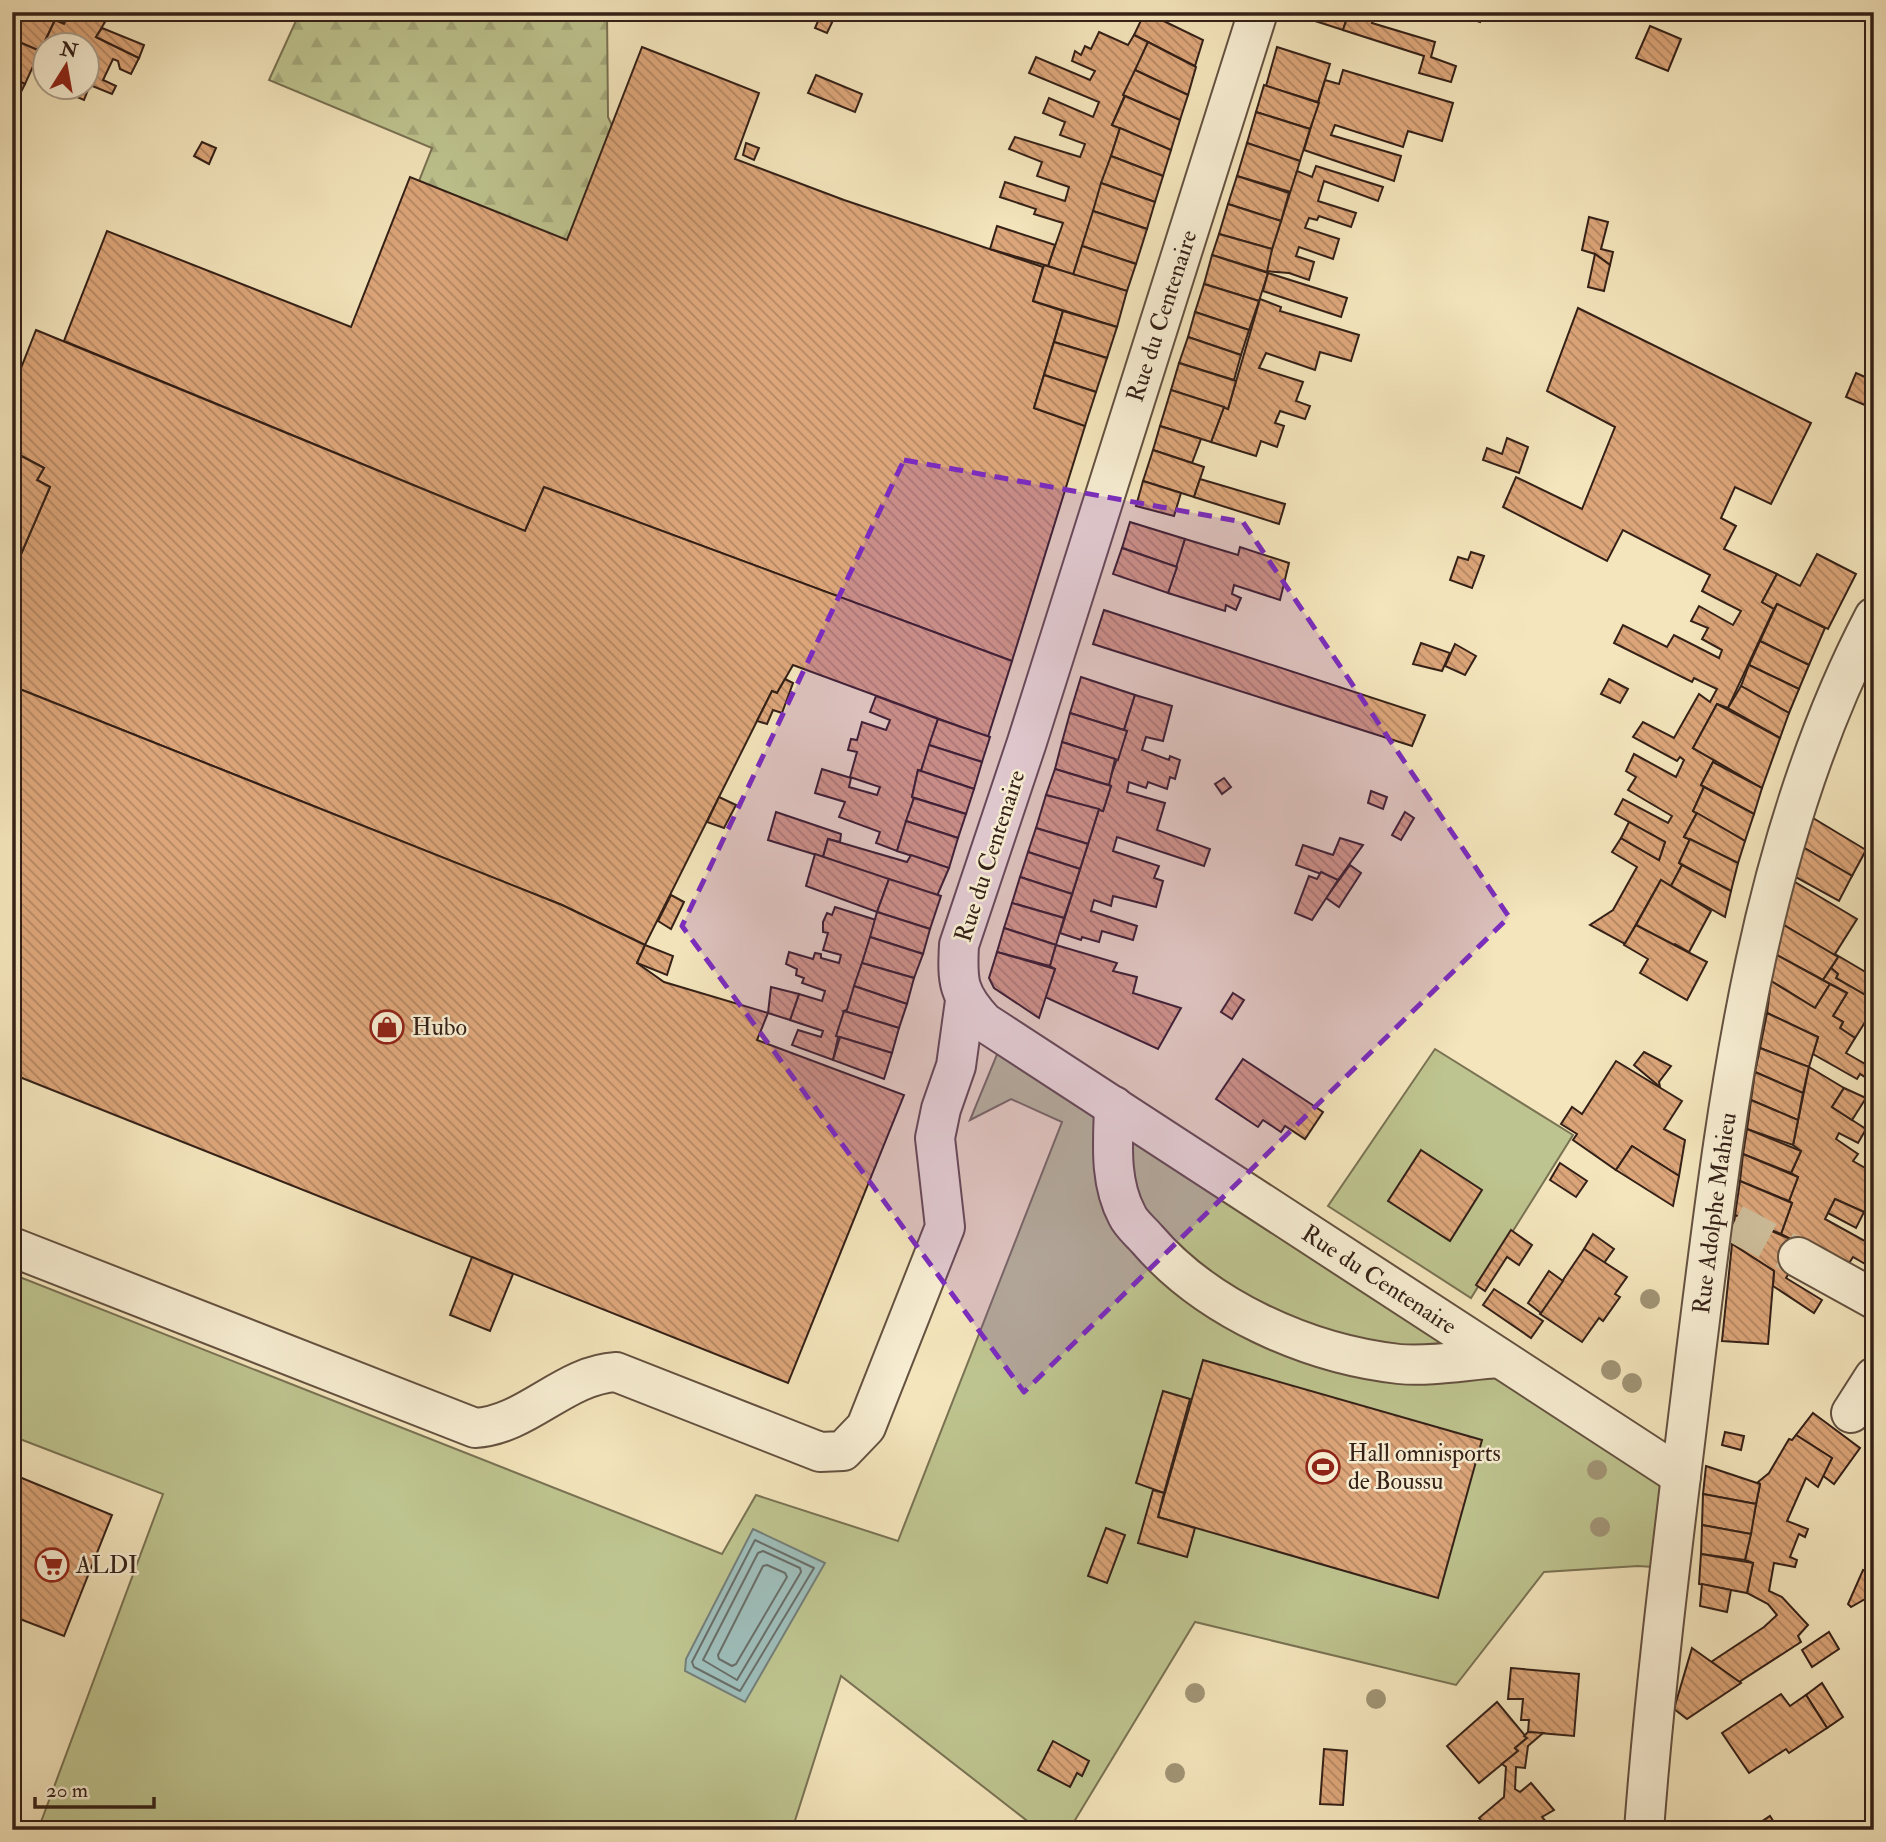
<svg xmlns="http://www.w3.org/2000/svg" width="1886" height="1842" viewBox="0 0 1886 1842" font-family="'IM FELL Double Pica',serif">
<style>
.grass{fill:#bec48f;stroke:#797253;stroke-width:2}
.forest{fill:url(#forest-firs);stroke:#797253;stroke-width:2}
.water{fill:#9ebdb9;stroke:#747e78;stroke-width:2}
.lines{fill:none;stroke-linecap:round;stroke-linejoin:round}
.shore{stroke:#696e68;stroke-width:2}
.building{fill:url(#building-back-hatch);stroke:#342017;stroke-width:2}
.minor-tunnel{stroke:#cebe9b;stroke-width:38;stroke-dasharray:38 19;stroke-linecap:butt}
.minor-casing{stroke:#645140;stroke-width:42}
.minor{stroke:#f8eed3;stroke-width:38}
.tree{fill:#a19475}
.marked{fill:#7b2cbf;fill-opacity:0.2;stroke:#7b2cbf;stroke-width:5;stroke-dasharray:14 9;stroke-linejoin:round}
.labels{text-anchor:middle;dominant-baseline:central;stroke-width:5;stroke-linejoin:round;paint-order:stroke}
.street-label{font-size:24px;fill:#342017;stroke:#f8eed3}
.poi-label{font-size:24px;fill:#342017;stroke:#f8eed3;text-anchor:start}
</style>
<defs>
<pattern id="forest-firs" width="22" height="20" patternUnits="userSpaceOnUse" patternTransform="scale(1.75)"><rect width="22" height="20" fill="#bec48f"/><path d="M5 1l3.5 6h-7zM16 11l3.5 6h-7z" fill="#a4a87b"/></pattern>
<pattern id="building-back-hatch" width="6" height="6" patternUnits="userSpaceOnUse" patternTransform="scale(1.75)"><rect width="6" height="6" fill="#dda67a"/><path d="M-1 5l2 2M0 0l6 6M5-1l2 2" fill="none" stroke="#b48763"/></pattern>
</defs>
<rect width="100%" height="100%" fill="#f4e5bc"/>
<filter id="stains"><feTurbulence type="fractalNoise" baseFrequency=".00286" numOctaves="4"/><feColorMatrix values="0 0 0 0 .2 0 0 0 0 .09 0 0 0 0 .02 0 0 0 .5 -.17"/></filter>
<radialGradient id="worn" r=".72"><stop offset=".6" stop-color="#630" stop-opacity="0"/><stop offset="1" stop-color="#630" stop-opacity=".3"/></radialGradient>
<g class="grass">
<polygon points="1005,1035 1681,1476 1669,1568 1638,1566 1544,1572 1456,1685 1195,1622 1069,1830 1039,1830 841,1676 792,1830 38,1830 163,1494 12,1436 12,1274 722,1554 756,1495 898,1541 1062,1122 1011,1099 970,1120"/>
<polygon points="1435,1049 1573,1135 1471,1298 1328,1206"/>
</g>
<polygon class="forest" points="300,12 607,12 608,117 623,149 597,254 419,181 432,148 269,80"/>
<polygon class="water" points="753,1529 825,1563 745,1702 685,1671 686,1659"/>
<g class="lines">
<g class="shore">
<polygon points="755,1540 814,1568 740,1691 694,1667 692,1662"/>
<polygon points="763,1551 800,1568 801,1572 737,1680 703,1660 758,1553"/>
<polygon points="767,1565 785,1573 787,1577 736,1664 732,1666 719,1659 718,1655 763,1566"/>
</g>
</g>
<g class="building">
<polygon points="12,12 41,12 55,20 40,51 12,39"/>
<polygon points="41,12 69,12 64,24"/>
<polygon points="69,12 85,12 105,22 96,37 139,58 131,74 120,69 118,61 113,59 103,80 116,86 112,94 90,85 84,100 56,88 88,88 88,46 46,46 46,75 32,69 55,20 64,24"/>
<polygon points="822,12 837,12 827,33 815,28"/>
<polygon points="1145,12 1203,40 1195,66 1134,35"/>
<polygon points="1287,12 1349,12 1343,30"/>
<polygon points="1349,12 1376,12 1372,23 1435,42 1431,57 1456,66 1451,82 1419,73 1424,56 1343,30"/>
<polygon points="1450,12 1483,12 1480,22"/>
<polygon points="1650,26 1681,39 1668,71 1636,58"/>
<polygon points="102,28 144,45 139,58 96,37"/>
<polygon points="1099,32 1128,45 1134,35 1148,42 1112,125 1120,128 1073,275 1048,266 1063,223 1034,214 1036,209 1000,197 1005,182 1065,201 1069,187 1037,176 1042,162 1009,149 1015,137 1080,157 1085,144 1060,135 1065,122 1043,113 1049,98 1093,117 1099,102 1029,73 1036,57 1090,80 1095,71 1072,61 1075,51 1081,55 1085,46 1091,49"/>
<polygon points="12,39 40,51 25,84 12,78"/>
<polygon points="1148,42 1196,67 1188,95 1135,70"/>
<polygon points="642,47 759,93 735,159 844,200 1043,267 1033,301 1063,311 1034,408 1085,426 1012,661 544,487 525,531 64,341 107,231 351,327 410,177 567,240"/>
<polygon points="1277,47 1330,64 1318,102 1266,86"/>
<polygon points="1135,70 1188,95 1180,120 1123,95"/>
<polygon points="1343,70 1453,103 1442,141 1408,131 1403,147 1335,125 1331,135 1401,156 1394,181 1304,150 1325,80 1339,84"/>
<polygon points="816,75 862,94 855,112 808,93"/>
<polygon points="12,78 25,84 14,106 12,105"/>
<polygon points="1264,85 1319,103 1310,129 1256,112"/>
<polygon points="1125,96 1180,120 1171,150 1112,125"/>
<polygon points="1256,112 1310,129 1300,161 1247,143"/>
<polygon points="1120,128 1171,150 1163,176 1111,156"/>
<polygon points="202,142 216,148 209,164 194,156"/>
<polygon points="746,143 759,148 754,160 743,155"/>
<polygon points="1247,143 1300,161 1291,192 1237,176"/>
<polygon points="1111,156 1163,176 1155,202 1101,183"/>
<polygon points="1316,166 1383,187 1378,201 1324,181 1318,201 1356,213 1351,227 1319,216 1317,220 1309,218 1305,228 1339,239 1333,259 1299,247 1296,256 1314,262 1309,280 1289,273 1265,271 1297,171 1312,177"/>
<polygon points="1237,176 1289,193 1281,221 1228,204"/>
<polygon points="1101,183 1155,202 1147,229 1093,211"/>
<polygon points="1228,204 1281,221 1272,249 1219,234"/>
<polygon points="1093,211 1147,229 1136,264 1082,246"/>
<polygon points="1589,217 1608,222 1601,249 1613,252 1610,265 1595,254 1582,250"/>
<polygon points="997,226 1055,245 1048,266 990,249"/>
<polygon points="1219,234 1272,249 1267,272 1212,255"/>
<polygon points="1082,246 1136,264 1127,291 1073,275"/>
<polygon points="1595,254 1610,265 1604,291 1588,287"/>
<polygon points="1212,255 1268,273 1259,301 1204,284"/>
<polygon points="1044,265 1127,291 1117,327 1033,301"/>
<polygon points="1268,273 1347,298 1341,317 1263,291"/>
<polygon points="1204,284 1259,301 1249,330 1195,312"/>
<polygon points="1260,299 1281,307 1280,311 1359,335 1351,361 1320,352 1315,370 1266,353 1259,368 1303,382 1296,401 1310,406 1305,419 1280,411 1275,423 1284,426 1277,447 1261,441 1256,456 1211,442 1224,407 1228,409"/>
<polygon points="1578,308 1811,423 1771,504 1735,487 1721,518 1736,526 1724,549 1777,574 1762,602 1774,609 1728,708 1717,704 1693,748 1714,760 1701,785 1704,787 1693,811 1697,813 1684,837 1690,839 1679,863 1682,865 1671,886 1661,880 1625,944 1590,925 1613,910 1637,867 1612,852 1621,838 1659,860 1665,842 1615,814 1623,799 1668,823 1672,816 1628,790 1636,777 1626,771 1634,754 1676,777 1684,760 1680,757 1677,761 1633,737 1643,722 1674,738 1699,694 1710,702 1717,689 1694,678 1692,682 1614,643 1623,625 1667,647 1674,635 1719,658 1722,650 1702,639 1708,628 1691,621 1699,606 1733,625 1741,611 1702,591 1710,575 1623,530 1607,561 1503,507 1516,477 1582,509 1615,427 1547,391"/>
<polygon points="1063,311 1117,327 1107,358 1054,342"/>
<polygon points="1195,312 1249,330 1241,355 1188,337"/>
<polygon points="36,330 525,531 544,487 1012,661 988,737 793,665 777,693 772,691 645,945 562,905 12,686 12,575 50,487 37,480 44,468 12,451 12,391"/>
<polygon points="1188,337 1241,355 1234,380 1179,363"/>
<polygon points="1054,342 1107,358 1096,392 1044,375"/>
<polygon points="1179,363 1236,381 1228,409 1171,390"/>
<polygon points="1856,373 1874,381 1874,409 1846,397"/>
<polygon points="1044,375 1096,392 1085,426 1034,408"/>
<polygon points="1171,390 1224,407 1211,442 1160,426"/>
<polygon points="1160,426 1201,439 1192,463 1153,450"/>
<polygon points="1507,438 1528,447 1519,473 1483,460 1487,448 1502,454"/>
<polygon points="1153,450 1204,467 1194,497 1143,481"/>
<polygon points="12,451 44,468 37,480 50,487 12,575"/>
<polygon points="1200,479 1285,504 1279,524 1194,497"/>
<polygon points="1143,481 1181,493 1174,516 1136,506"/>
<polygon points="1130,522 1185,539 1177,567 1122,548"/>
<polygon points="1185,539 1238,555 1240,547 1289,563 1280,600 1234,585 1232,594 1241,598 1236,610 1226,605 1225,611 1168,593"/>
<polygon points="1122,548 1177,567 1168,593 1113,574"/>
<polygon points="1471,552 1484,556 1472,588 1450,580 1458,557 1468,560"/>
<polygon points="1817,554 1856,574 1828,629 1777,604 1774,609 1762,602 1777,574 1800,586"/>
<polygon points="1777,604 1825,628 1809,665 1760,641"/>
<polygon points="1104,610 1425,715 1412,746 1093,644"/>
<polygon points="1760,641 1809,665 1799,689 1749,665"/>
<polygon points="1421,643 1450,653 1442,671 1413,664"/>
<polygon points="1455,644 1476,656 1465,675 1445,666"/>
<polygon points="1749,665 1799,689 1789,713 1741,686"/>
<polygon points="1081,677 1135,695 1124,730 1127,731 1070,713"/>
<polygon points="785,679 793,683 782,713 773,710 767,724 757,721 772,691 777,693"/>
<polygon points="1609,679 1628,689 1620,703 1601,694"/>
<polygon points="12,686 562,905 645,945 637,963 664,982 768,1013 757,1040 904,1095 788,1383 12,1074"/>
<polygon points="1741,686 1789,713 1780,738 1728,708"/>
<polygon points="1135,695 1172,706 1163,741 1146,737 1142,750 1169,760 1170,756 1180,760 1175,779 1170,777 1167,789 1148,782 1146,788 1129,782 1127,792 1165,803 1157,830 1210,849 1204,866 1117,837 1113,851 1159,866 1154,878 1163,881 1156,907 1113,896 1111,906 1094,900 1091,911 1137,926 1133,940 1102,931 1099,942 1082,937 1081,940 1060,933 1099,809 1103,811 1111,786 1108,784 1127,731 1124,730"/>
<polygon points="876,696 938,719 921,771 918,770 912,797 914,798 897,851 876,843 880,832 839,817 845,802 815,793 822,769 851,778 849,787 877,795 880,787 850,777 857,752 848,750 851,739 857,740 862,722 886,730 890,720 870,712"/>
<polygon points="1717,704 1780,738 1762,788 1693,748"/>
<polygon points="1070,713 1127,731 1118,760 1062,742"/>
<polygon points="938,719 990,737 982,762 929,745"/>
<polygon points="1062,742 1115,759 1109,785 1055,769"/>
<polygon points="929,745 982,762 974,789 921,771"/>
<polygon points="1713,762 1762,788 1754,814 1701,785"/>
<polygon points="1055,769 1111,786 1103,811 1046,795"/>
<polygon points="918,770 974,789 966,814 912,797"/>
<polygon points="1224,778 1231,787 1222,794 1215,784"/>
<polygon points="1704,787 1754,814 1745,841 1693,811"/>
<polygon points="1371,791 1387,797 1383,809 1368,803"/>
<polygon points="1046,795 1099,809 1088,844 1036,828"/>
<polygon points="719,797 736,805 724,828 707,822"/>
<polygon points="914,798 966,814 958,838 906,821"/>
<polygon points="776,812 841,834 840,842 828,839 823,857 768,840"/>
<polygon points="1405,812 1414,818 1401,840 1392,835"/>
<polygon points="1697,813 1745,841 1738,863 1684,837"/>
<polygon points="1813,818 1866,850 1852,876 1801,846"/>
<polygon points="906,821 958,838 949,868 897,851"/>
<polygon points="1629,822 1665,842 1659,860 1621,838"/>
<polygon points="1036,828 1088,844 1080,869 1028,852"/>
<polygon points="1340,838 1363,845 1338,880 1296,865 1303,845 1333,855"/>
<polygon points="828,839 907,862 911,855 949,868 937,896 823,857"/>
<polygon points="1690,839 1738,863 1731,891 1679,863"/>
<polygon points="1801,846 1852,876 1839,901 1792,875"/>
<polygon points="1028,852 1080,869 1072,894 1020,877"/>
<polygon points="815,854 889,879 877,912 806,886"/>
<polygon points="1350,865 1361,873 1339,907 1326,898"/>
<polygon points="1682,865 1731,891 1725,917 1671,886"/>
<polygon points="1321,872 1338,880 1312,920 1295,913 1309,876 1317,879"/>
<polygon points="1020,877 1072,894 1064,918 1012,903"/>
<polygon points="889,879 941,896 930,929 877,912"/>
<polygon points="1790,879 1857,919 1835,954 1874,977 1874,1000 1836,978 1838,974 1831,968 1838,957 1782,924"/>
<polygon points="1661,880 1711,911 1689,952 1675,944 1673,947 1636,925"/>
<polygon points="671,895 684,902 671,929 658,921"/>
<polygon points="1012,903 1064,918 1056,945 1004,928"/>
<polygon points="835,907 876,920 847,1010 844,1011 833,1060 792,1045 798,1030 821,1037 823,1031 790,1020 799,994 822,1001 825,991 802,983 804,978 796,975 797,969 786,964 789,952 813,959 815,953 821,954 821,958 839,963 841,955 823,950 828,933 823,932 823,922 827,913 832,915"/>
<polygon points="877,912 930,929 923,954 870,937"/>
<polygon points="1782,924 1838,957 1823,980 1775,954"/>
<polygon points="1636,925 1707,962 1687,1000 1640,973 1648,959 1624,945"/>
<polygon points="1004,928 1056,945 1050,966 997,952"/>
<polygon points="870,937 923,954 914,978 862,963"/>
<polygon points="645,945 673,956 667,975 637,963"/>
<polygon points="1056,945 1117,963 1113,971 1137,977 1133,993 1181,1008 1158,1049 1045,997 1055,969 1050,966"/>
<polygon points="997,952 1055,969 1039,1018 994,988 989,978"/>
<polygon points="1775,954 1830,984 1815,1008 1771,981"/>
<polygon points="862,963 914,978 907,1004 854,986"/>
<polygon points="1831,968 1838,974 1836,978 1874,1000 1874,1008 1855,1038 1840,1028 1843,1022 1833,1016 1847,993 1823,980"/>
<polygon points="1771,981 1815,1008 1830,984 1847,993 1833,1016 1843,1022 1840,1028 1855,1038 1846,1053 1874,1069 1874,1083 1860,1074 1857,1079 1813,1054 1818,1037 1767,1013"/>
<polygon points="854,986 907,1004 899,1028 844,1011 847,1010"/>
<polygon points="771,987 799,994 790,1020 768,1013"/>
<polygon points="1233,993 1244,1000 1232,1019 1221,1012"/>
<polygon points="844,1011 899,1028 892,1053 836,1036"/>
<polygon points="1767,1013 1818,1037 1809,1067 1760,1048"/>
<polygon points="840,1037 892,1053 884,1079 833,1060"/>
<polygon points="1760,1048 1809,1067 1803,1093 1755,1072"/>
<polygon points="1644,1052 1671,1066 1659,1082 1660,1087 1634,1065"/>
<polygon points="1243,1059 1323,1112 1305,1139 1285,1126 1281,1132 1263,1120 1258,1127 1216,1099"/>
<polygon points="1616,1061 1682,1101 1664,1129 1685,1140 1679,1176 1632,1146 1616,1170 1573,1140 1577,1134 1561,1124 1572,1107 1582,1114"/>
<polygon points="1809,1067 1844,1088 1832,1107 1866,1129 1858,1143 1839,1133 1836,1139 1858,1154 1853,1161 1874,1173 1874,1196 1864,1212 1835,1199 1825,1219 1874,1246 1874,1269 1853,1257 1846,1268 1781,1234 1792,1203 1789,1201 1798,1177 1791,1173 1801,1151 1793,1145"/>
<polygon points="1755,1072 1803,1093 1798,1120 1751,1100"/>
<polygon points="1844,1088 1866,1098 1852,1120 1832,1107"/>
<polygon points="1751,1100 1798,1120 1793,1145 1747,1129"/>
<polygon points="1747,1129 1801,1151 1791,1173 1743,1154"/>
<polygon points="1632,1146 1679,1176 1673,1206 1616,1170"/>
<polygon points="1421,1150 1482,1190 1450,1241 1388,1201"/>
<polygon points="1743,1154 1798,1177 1789,1201 1740,1181"/>
<polygon points="1560,1163 1587,1181 1576,1197 1550,1180"/>
<polygon points="1740,1181 1792,1203 1781,1234 1735,1215"/>
<polygon points="1835,1199 1864,1212 1856,1228 1828,1213"/>
<polygon points="1735,1215 1806,1246 1786,1278 1822,1300 1814,1313 1773,1286 1774,1271 1732,1244"/>
<polygon points="1511,1230 1532,1245 1519,1265 1507,1257 1485,1291 1476,1285"/>
<polygon points="1593,1234 1614,1249 1604,1263 1584,1249"/>
<polygon points="1732,1244 1774,1271 1768,1344 1722,1341"/>
<polygon points="1584,1249 1627,1277 1615,1294 1620,1297 1603,1321 1599,1318 1582,1342 1540,1314"/>
<polygon points="472,1257 513,1274 490,1331 450,1315"/>
<polygon points="1549,1271 1563,1281 1541,1313 1528,1303"/>
<polygon points="1494,1289 1543,1321 1531,1338 1483,1305"/>
<polygon points="1203,1360 1482,1440 1438,1598 1158,1517"/>
<polygon points="1163,1391 1190,1399 1164,1493 1136,1483"/>
<polygon points="1813,1413 1860,1448 1834,1484 1822,1475 1832,1458 1796,1435"/>
<polygon points="1725,1432 1744,1436 1741,1450 1722,1445"/>
<polygon points="1796,1435 1832,1458 1818,1487 1806,1478 1787,1521 1808,1529 1805,1537 1799,1534 1790,1557 1797,1560 1795,1567 1774,1563 1769,1591 1782,1597 1808,1625 1798,1636 1801,1642 1739,1682 1711,1662 1764,1627 1777,1615 1768,1604 1747,1593 1753,1563 1745,1560 1760,1484 1758,1482 1769,1473 1789,1439 1792,1440"/>
<polygon points="1706,1466 1760,1484 1756,1504 1703,1494"/>
<polygon points="12,1474 112,1515 64,1636 12,1616"/>
<polygon points="1153,1490 1164,1493 1158,1517 1195,1528 1187,1557 1138,1543"/>
<polygon points="1703,1494 1756,1504 1751,1534 1702,1525"/>
<polygon points="1702,1525 1751,1534 1745,1560 1701,1554"/>
<polygon points="1106,1528 1125,1535 1107,1583 1088,1576"/>
<polygon points="1701,1554 1753,1563 1747,1593 1699,1584"/>
<polygon points="1863,1570 1874,1575 1874,1594 1851,1607 1848,1604"/>
<polygon points="1702,1584 1731,1590 1727,1612 1700,1606"/>
<polygon points="1829,1632 1839,1649 1812,1667 1802,1650"/>
<polygon points="1692,1648 1741,1683 1687,1719 1674,1709"/>
<polygon points="1511,1668 1579,1674 1574,1736 1528,1732 1529,1720 1521,1720 1523,1699 1508,1699"/>
<polygon points="1822,1683 1843,1717 1827,1728 1806,1695"/>
<polygon points="1781,1694 1790,1706 1806,1695 1827,1728 1789,1753 1786,1749 1749,1773 1722,1733"/>
<polygon points="1497,1702 1527,1738 1515,1748 1518,1751 1479,1783 1447,1746"/>
<polygon points="1528,1732 1543,1733 1528,1746 1525,1768 1516,1767 1515,1789 1520,1792 1531,1783 1554,1810 1542,1817 1553,1830 1489,1830 1479,1818 1504,1797 1506,1767 1502,1764 1518,1751 1515,1748 1527,1738 1524,1736"/>
<polygon points="1053,1741 1089,1761 1082,1776 1077,1773 1070,1787 1038,1770"/>
<polygon points="1324,1749 1347,1751 1343,1805 1320,1804"/>
<polygon points="1770,1816 1779,1830 1749,1830"/>
</g>
<g class="lines">
<polyline class="minor-tunnel" points="1734,1223 1798,1257"/>
<defs>
<g id="minor">
<path id="s1" d="M1258,12L1027,742L959,945C957,982 958,994 984,1022L1681,1476"/>
<path d="M1114,1106C1113,1142 1109,1181 1127,1215C1131,1224 1141,1232 1147,1239C1207,1309 1308,1354 1399,1364C1431,1367 1467,1360 1499,1358"/>
<path d="M12,1247L475,1428C527,1425 564,1375 616,1372L820,1452L843,1451L866,1427L945,1227L935,1138L941,1109L956,1066L965,1001"/>
<polyline points="1798,1257 1874,1299"/>
<polyline points="1851,1413 1874,1377"/>
<path id="s2" d="M1644,1830C1656,1670 1677,1511 1696,1352C1727,1104 1756,842 1874,617"/>
</g>
</defs>
<use href="#minor" class="minor-casing"/>
<use href="#minor" class="minor"/>
</g>
<g class="tree">
<circle cx="1650" cy="1299" r="10"/>
<circle cx="1611" cy="1370" r="10"/>
<circle cx="1632" cy="1383" r="10"/>
<circle cx="1597" cy="1470" r="10"/>
<circle cx="1600" cy="1527" r="10"/>
<circle cx="1195" cy="1693" r="10"/>
<circle cx="1376" cy="1699" r="10"/>
<circle cx="1175" cy="1773" r="10"/>
</g>
<path class="marked" d="M904,460L1243,522L1509,917L1024,1392L682,926Z"/>
<defs>
<symbol id="shop-ring" viewBox="-11 -11 22 22"><circle r="9.5" fill="#f8eed3" stroke="#8f2418" stroke-width="1.5"/><path d="M-5-2.5h2.3a2.7 3.5 0 0 1 5.4 0H5L5.5 6h-11ZM-1.5-2.5h3a1.5 2.3 0 0 0-3 0Z" fill="#8f2418"/></symbol>
<symbol id="stadium-ring" viewBox="-11 -11 22 22"><circle r="9.5" fill="#f8eed3" stroke="#8f2418" stroke-width="1.5"/><path d="M0-5a6.5 5 0 1 0 0 10a6.5 5 0 1 0 0-10ZM-3.5-1.8h7v3.6h-7Z" fill="#8f2418"/></symbol>
<symbol id="supermarket-ring" viewBox="-11 -11 22 22"><circle r="9.5" fill="#f8eed3" stroke="#8f2418" stroke-width="1.5"/><path d="M-6-5.5h2.5l.6 2H6L4.5 2H-2.5L-4.4-4H-6ZM-1.5 3.2a1.3 1.3 0 1 0 .1 0ZM3 3.2a1.3 1.3 0 1 0 .1 0Z" fill="#8f2418"/></symbol>
</defs>
<g fill-rule="evenodd">
<use href="#shop-ring" x="368" y="1008" width="38" height="38"/>
<use href="#stadium-ring" x="1304" y="1448" width="38" height="38"/>
<use href="#supermarket-ring" x="33" y="1546" width="38" height="38"/>
</g>
<g class="labels">
<g class="street-label">
<text transform="translate(1162 316) rotate(-72)">Rue du Centenaire</text>
<text transform="translate(990 856) rotate(-72)">Rue du Centenaire</text>
<text stroke="none"><textPath href="#s2" startOffset="621">Rue Adolphe Mahieu</textPath></text>
<text stroke="none"><textPath href="#s1" startOffset="1536">Rue du Centenaire</textPath></text>
</g>
<g class="poi-label">
<text x="412" y="1027">Hubo</text>
<text x="1348" y="1453">Hall omnisports<tspan x="1348" dy="28">de Boussu</tspan></text>
<text x="76" y="1565">ALDI</text>
</g>
</g>
<rect width="1886" height="1842" fill="none" stroke="#f4e5bc" stroke-width="42"/>
<rect x="14" y="14" width="1858" height="1814" fill="none" stroke="#342017" stroke-width="3.5"/>
<rect x="21" y="21" width="1844" height="1800" fill="none" stroke="#342017" stroke-width="2"/>
<g transform="translate(66 66) rotate(11)"><circle r="33" fill="#f8eed3" stroke="#aa9c88" stroke-width="2"/>
<path d="M0-5L12 26L0 18L-12 26Z" fill="#8f2418"/>
<text y="-10" font-size="19" font-weight="bold" text-anchor="middle" fill="#342017">N</text>
</g>
<path d="M35 1797v10h119v-10" fill="none" stroke="#342017" stroke-width="3.5"/>
<text x="46" y="1797" font-size="21" fill="#342017" stroke="#f8eed3" stroke-width="5" paint-order="stroke">20 m</text>
<rect width="100%" height="100%" filter="url(#stains)"/>
<rect width="100%" height="100%" fill="url(#worn)"/>
</svg>
